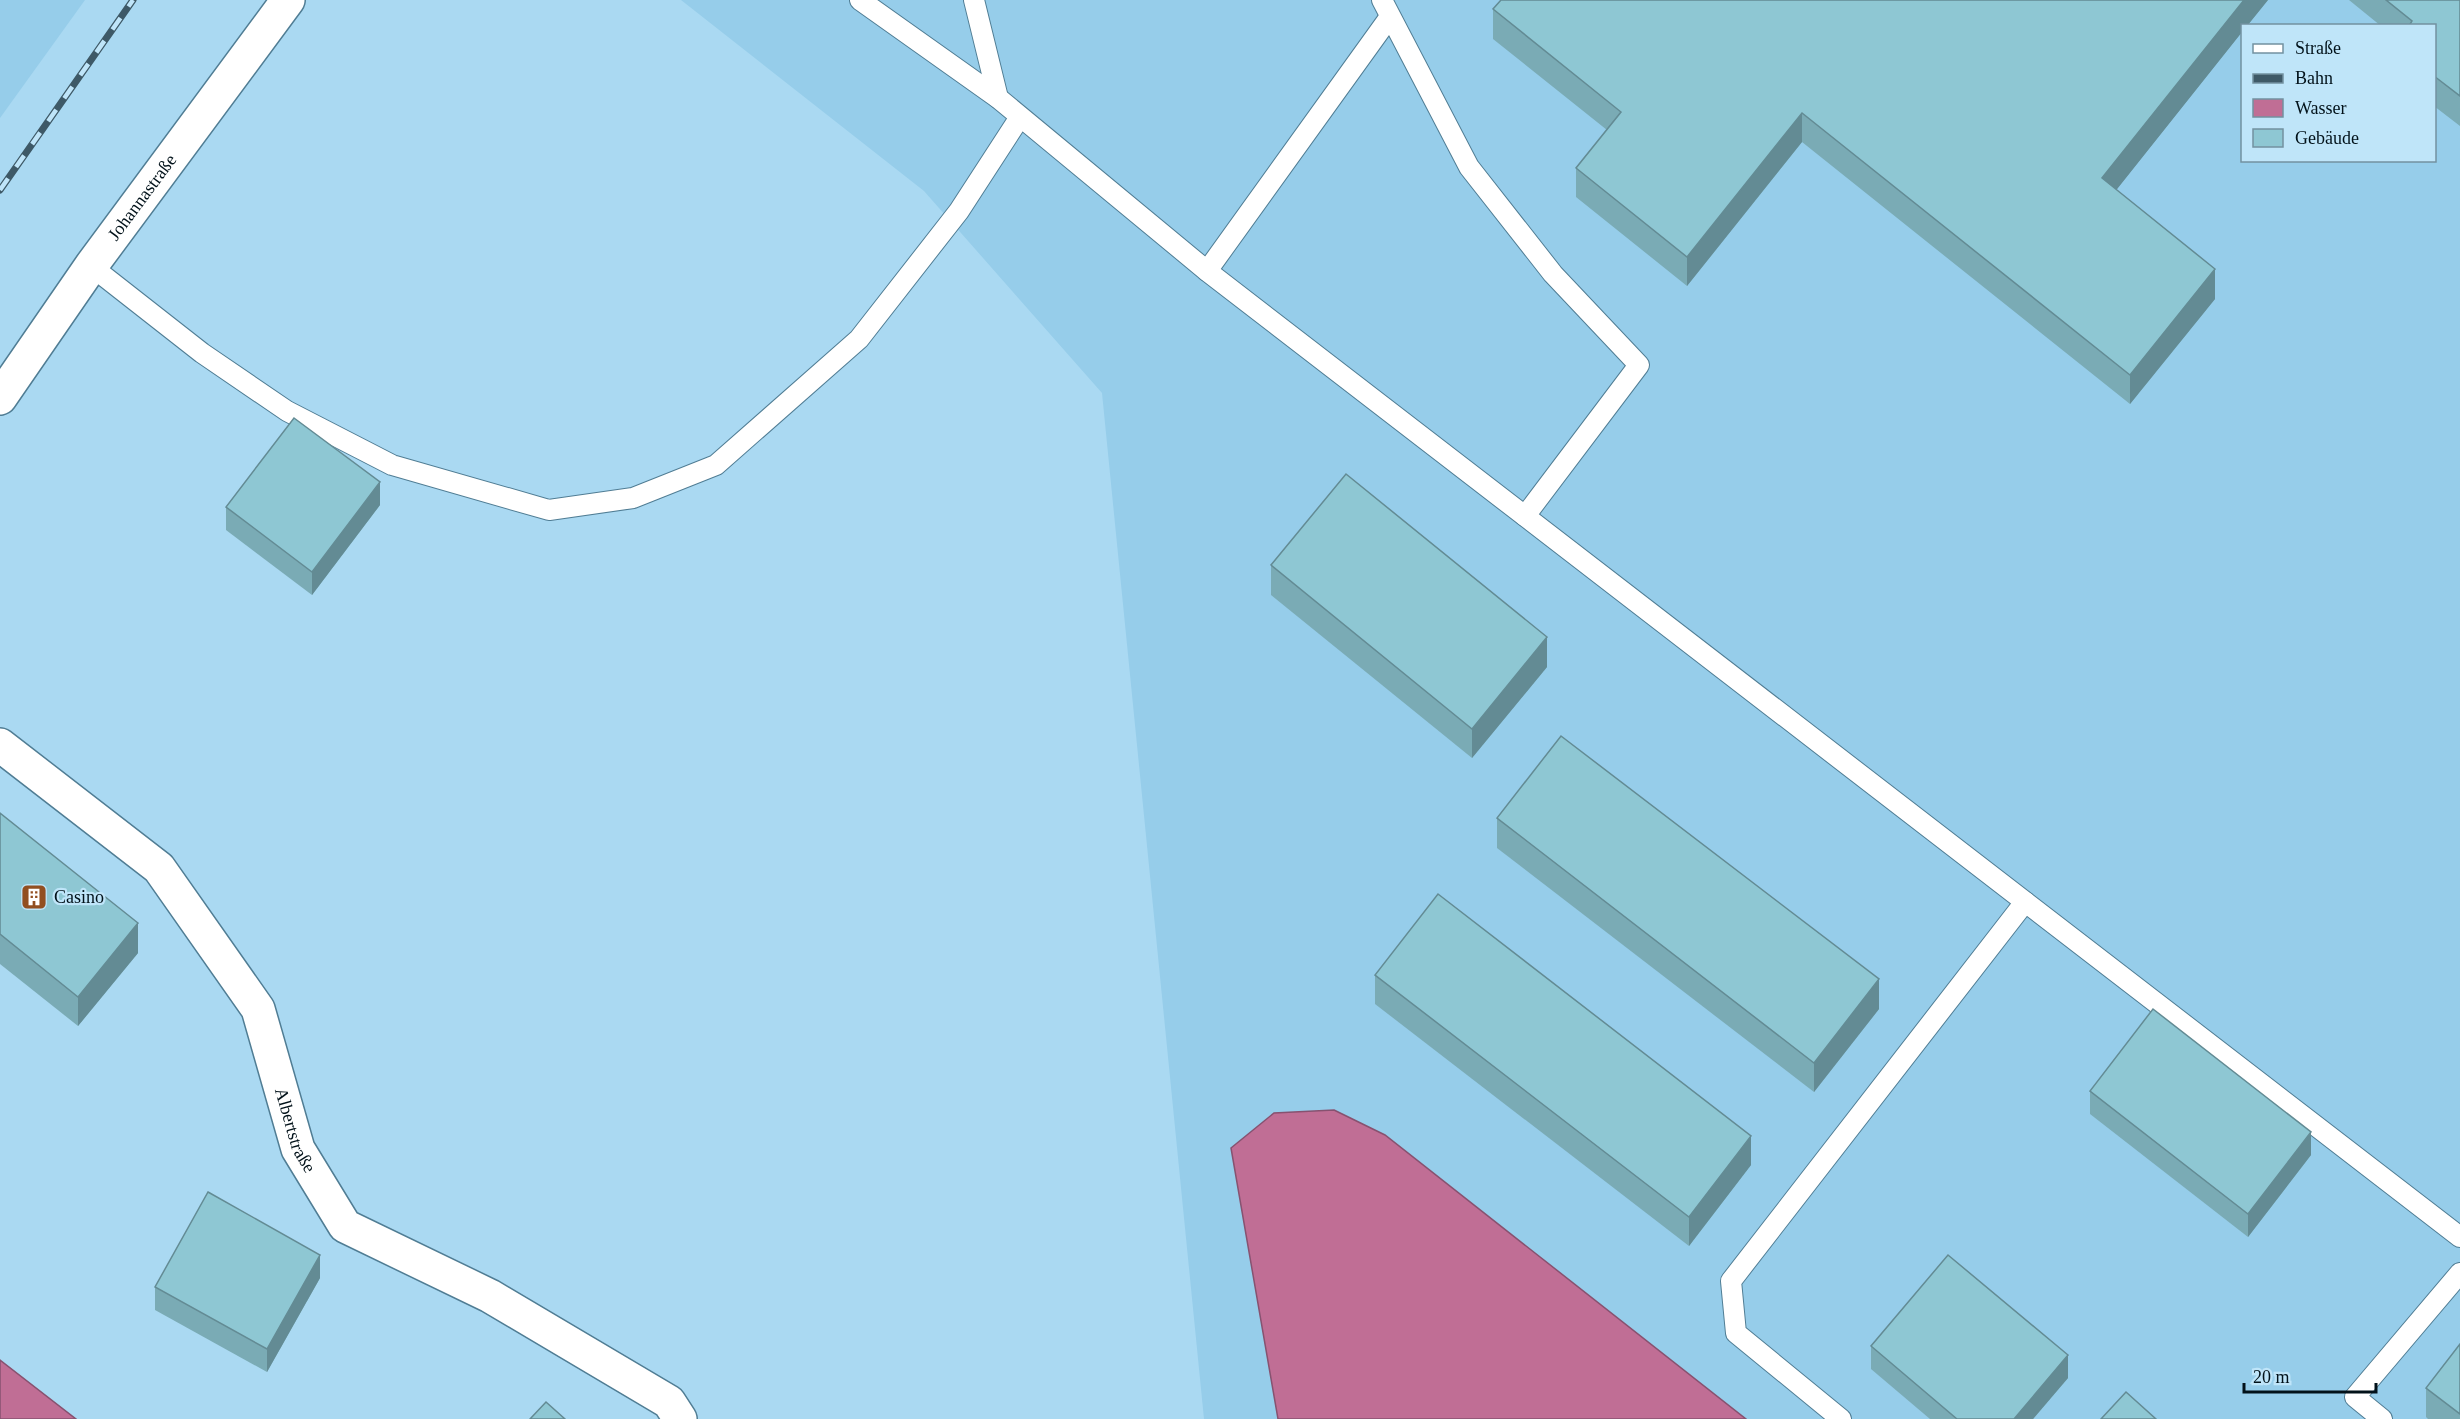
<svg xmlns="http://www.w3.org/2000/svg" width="2460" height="1419" viewBox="0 0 2460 1419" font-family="Georgia,serif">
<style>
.built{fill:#96cdea;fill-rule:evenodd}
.water{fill:#c06e95;stroke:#875270;stroke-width:1.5}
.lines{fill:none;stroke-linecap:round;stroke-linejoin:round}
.lane-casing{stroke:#507d94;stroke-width:22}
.street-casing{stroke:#507d94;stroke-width:36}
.lane{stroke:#fff;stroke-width:20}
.street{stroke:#fff;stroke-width:33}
.rail-casing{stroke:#3e5967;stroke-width:7}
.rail{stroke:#bfe5f9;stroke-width:4.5;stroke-dasharray:14;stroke-linecap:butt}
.wall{fill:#7aabb5}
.shaded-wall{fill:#638b94}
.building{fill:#8ec7d3;stroke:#638b94;stroke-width:1.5}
.labels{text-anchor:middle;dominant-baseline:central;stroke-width:4.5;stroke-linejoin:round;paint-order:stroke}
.street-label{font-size:18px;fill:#02121a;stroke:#bfe5f9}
.poi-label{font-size:18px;fill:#02121a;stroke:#bfe5f9;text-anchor:start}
</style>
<rect width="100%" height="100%" fill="#aad9f2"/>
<g class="built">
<polygon points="0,0 85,0 0,118"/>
<path d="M681,0H2460V1419H1204L1102,393L924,191ZM2242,26H2434V160H2242Z"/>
</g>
<g class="water">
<polygon points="1334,1110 1385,1135 1746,1419 1278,1419 1231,1148 1274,1113"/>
<polygon points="0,1360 76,1419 0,1419"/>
</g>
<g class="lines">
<defs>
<g id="lane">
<polyline points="860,0 998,98 1207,271 2460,1237"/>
<polyline points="974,0 998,98"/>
<polyline points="1382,0 1469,167 1553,274 1639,365 1525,516"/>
<polyline points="91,266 202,353 287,411 392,465 549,510 633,498 716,465 859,339 959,211 1020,117"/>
<polyline points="1207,271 1389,18"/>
<polyline points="1841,1419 1736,1333 1731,1281 2025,902"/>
<polyline points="2382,1419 2355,1397 2460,1273"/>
</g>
<g id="street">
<path id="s1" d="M0,398L91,266L288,0"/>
<path id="s2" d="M0,745L159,868L258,1009L298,1149L345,1226L490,1296L669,1402L680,1419"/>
</g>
</defs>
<use href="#lane" class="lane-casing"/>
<use href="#street" class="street-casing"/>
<use href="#lane" class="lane"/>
<use href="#street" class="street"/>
<defs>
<polyline id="rail" points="0,190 133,0"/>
</defs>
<use href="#rail" class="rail-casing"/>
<use href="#rail" class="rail"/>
</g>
<g class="wall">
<polygon points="1501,0 2268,0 2247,26 2242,26 2242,32 2116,190 2215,299 2130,404 1802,142 1687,286 1576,197 1576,168 1607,130 1493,39 1493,9"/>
<polygon points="2349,0 2460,0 2460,126 2434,106 2434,26 2381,26"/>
<polygon points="380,505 312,595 226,530 226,507"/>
<polygon points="1271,565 1547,667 1472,758 1271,595"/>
<polygon points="0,813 138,953 78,1026 0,964"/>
<polygon points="1497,818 1879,1009 1814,1092 1497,848"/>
<polygon points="1375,975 1751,1165 1689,1246 1375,1004"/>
<polygon points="2090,1091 2311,1155 2248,1237 2090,1114"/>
<polygon points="320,1278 267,1372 155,1310 155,1287"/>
<polygon points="2460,1344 2460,1419 2428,1419 2426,1417 2426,1388"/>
<polygon points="1871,1346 2068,1378 2033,1419 1930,1419 1871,1369"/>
</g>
<g class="shaded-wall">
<polygon points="2244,0 2268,0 2247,26 2242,26 2242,32 2102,208 2102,178"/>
<polygon points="1802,113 1802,142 1687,286 1687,257"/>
<polygon points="2215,269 2215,299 2130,404 2130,375"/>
<polygon points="380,482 380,505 312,595 312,572"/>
<polygon points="1547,637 1547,667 1472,758 1472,729"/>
<polygon points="138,923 138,953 78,1026 78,997"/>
<polygon points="1879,979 1879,1009 1814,1092 1814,1063"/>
<polygon points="2311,1132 2311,1155 2248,1237 2248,1214"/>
<polygon points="1751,1136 1751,1165 1689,1246 1689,1217"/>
<polygon points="320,1255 320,1278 267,1372 267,1349"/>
<polygon points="2068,1355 2068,1378 2033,1419 2014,1419"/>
</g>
<g class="building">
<polygon points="1501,0 2244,0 2102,178 2215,269 2130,375 1802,113 1687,257 1576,168 1621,112 1493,9"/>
<polygon points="2386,0 2460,0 2460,96 2434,76 2434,26 2409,26 2412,21"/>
<polygon points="294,418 380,482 312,572 226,507"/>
<polygon points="1346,474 1547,637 1472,729 1271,565"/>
<polygon points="1561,736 1879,979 1814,1063 1497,818"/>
<polygon points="0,813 138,923 78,997 0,934"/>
<polygon points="1438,894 1751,1136 1689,1217 1375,975"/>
<polygon points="2153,1009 2311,1132 2248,1214 2090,1091"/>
<polygon points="208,1192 320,1255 267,1349 155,1287"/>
<polygon points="1948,1255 2068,1355 2014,1419 1957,1419 1871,1346"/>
<polygon points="2460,1344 2460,1414 2426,1388"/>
<polygon points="2126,1392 2156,1419 2101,1419"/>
<polygon points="546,1402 565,1419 530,1419"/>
</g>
<defs>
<symbol id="building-square" viewBox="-11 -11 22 22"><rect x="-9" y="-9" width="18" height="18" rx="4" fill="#924f21" stroke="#bfe5f9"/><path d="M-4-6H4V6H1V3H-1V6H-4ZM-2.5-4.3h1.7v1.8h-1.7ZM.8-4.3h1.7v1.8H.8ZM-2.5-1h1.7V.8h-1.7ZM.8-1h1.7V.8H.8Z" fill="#fff"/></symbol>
</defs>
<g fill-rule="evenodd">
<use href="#building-square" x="19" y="882" width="30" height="30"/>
</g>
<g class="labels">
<g class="street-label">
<text stroke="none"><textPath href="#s1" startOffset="246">Johannastraße</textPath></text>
<text stroke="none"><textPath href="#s2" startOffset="500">Albertstraße</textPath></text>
</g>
<g class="poi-label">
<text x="54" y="897">Casino</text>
</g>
</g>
<rect x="2241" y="24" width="195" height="138" fill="#bfe5f9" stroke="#7391a0" stroke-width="1.5"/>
<rect x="2253" y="44" width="30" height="9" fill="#ffffff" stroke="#7391a0" stroke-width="1.5"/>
<text x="2295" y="54" font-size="18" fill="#02121a">Straße</text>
<rect x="2253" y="74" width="30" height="9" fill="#3e5967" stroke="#7391a0" stroke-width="1.5"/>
<text x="2295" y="84" font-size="18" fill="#02121a">Bahn</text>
<rect x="2253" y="99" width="30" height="18" fill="#c06e95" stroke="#7391a0" stroke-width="1.5"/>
<text x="2295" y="114" font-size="18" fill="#02121a">Wasser</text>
<rect x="2253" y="129" width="30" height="18" fill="#8ec7d3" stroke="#7391a0" stroke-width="1.5"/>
<text x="2295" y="144" font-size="18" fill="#02121a">Gebäude</text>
<path d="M2244 1383v9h132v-9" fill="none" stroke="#02121a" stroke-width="3"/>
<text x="2253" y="1383" font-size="18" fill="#02121a" stroke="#bfe5f9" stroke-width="4.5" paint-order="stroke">20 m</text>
</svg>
